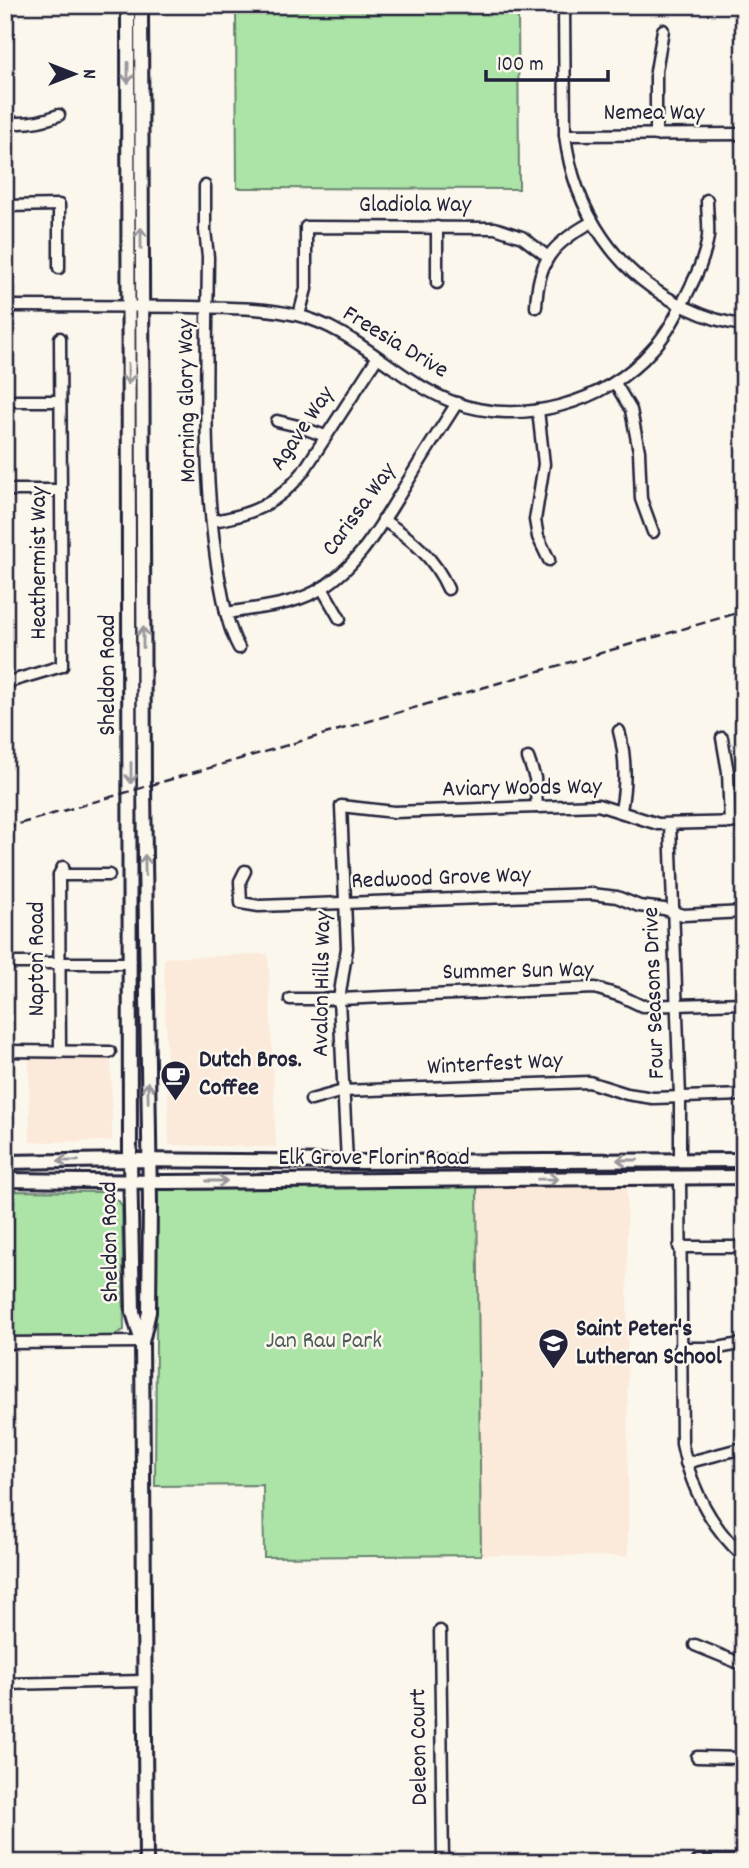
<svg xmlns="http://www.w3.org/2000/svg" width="749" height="1868" viewBox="0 0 749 1868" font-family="Dekko,sans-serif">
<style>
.built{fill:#fbe9d9}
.green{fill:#ace3a6;stroke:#678270;stroke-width:2}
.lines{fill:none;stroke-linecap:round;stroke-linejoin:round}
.minor-casing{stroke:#22223b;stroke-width:15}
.major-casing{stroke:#22223b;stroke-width:18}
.minor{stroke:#fbf7ec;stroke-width:10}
.major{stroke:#fbf7ec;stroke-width:12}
.rail{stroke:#22223b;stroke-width:2.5;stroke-dasharray:10 5;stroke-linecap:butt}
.oneway{stroke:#99979c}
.labels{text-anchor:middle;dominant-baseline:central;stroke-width:5;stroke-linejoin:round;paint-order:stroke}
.street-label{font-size:24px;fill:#22223b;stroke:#fbf7ec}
.poi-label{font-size:24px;font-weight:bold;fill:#22223b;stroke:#fbf7ec;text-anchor:start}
.park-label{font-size:24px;fill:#4b5c5b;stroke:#fbf7ec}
</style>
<rect width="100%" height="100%" fill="#fbf7ec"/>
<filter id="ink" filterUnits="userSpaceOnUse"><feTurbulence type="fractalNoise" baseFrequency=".0143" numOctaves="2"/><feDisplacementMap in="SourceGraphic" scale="14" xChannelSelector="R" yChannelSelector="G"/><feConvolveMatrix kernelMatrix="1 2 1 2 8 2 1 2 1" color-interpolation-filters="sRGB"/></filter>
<g filter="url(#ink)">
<g class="built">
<polygon points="268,954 276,1147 169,1145 164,958"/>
<polygon points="111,1057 112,1141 30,1142 29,1058"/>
<polygon points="477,1185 627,1186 628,1556 481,1555"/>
</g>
<g class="green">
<polygon points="236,5 518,5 519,189 237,188"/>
<polygon points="477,1185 481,1555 264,1557 263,1485 155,1486 157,1189"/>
<polygon points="5,1191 111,1192 111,1197 118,1200 122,1206 124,1330 116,1334 116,1337 5,1338"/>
</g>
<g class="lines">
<defs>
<g id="minor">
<path d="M564,5L565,135C574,211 617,276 687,308C706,317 723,323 744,325"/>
<path d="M5,122C25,125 41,122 59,115"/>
<polyline points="565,135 744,134"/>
<polyline points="656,135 656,71 663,30"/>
<path d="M205,186V230L208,257C207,362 201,472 219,577C224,602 227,626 239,648"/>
<polyline points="5,206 59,205 59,268"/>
<polyline points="437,227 437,283"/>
<path d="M5,306C67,306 129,306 191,307C226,308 262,307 296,315C355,328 397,381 453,402C521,427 605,404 652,350C668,333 678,312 688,292C697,274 705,257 708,237C709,225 707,212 707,200"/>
<path d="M536,307C538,260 552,244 592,222"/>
<polyline points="299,315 306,289 306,227 495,228 522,237 548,257"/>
<polyline points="615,383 631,410 639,451 641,499 653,532"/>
<polyline points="5,401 60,401"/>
<polyline points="538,410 544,464 535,520 538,537 549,560"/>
<polyline points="277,421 298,426 325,436"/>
<polyline points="5,490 61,490"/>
<path d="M383,520C412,539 434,557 448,589"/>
<path d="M212,521C250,516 279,503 303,472L377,358"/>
<polyline points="322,588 340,619"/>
<path d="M226,613C255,608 288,606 315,592C357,570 381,524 405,486C422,458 439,431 457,403"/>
<polyline points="5,683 62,666 60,338"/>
<path d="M619,731C626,757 626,784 621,810"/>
<polyline points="722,738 728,772 730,823"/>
<polyline points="528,758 535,778 537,807"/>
<polyline points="670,824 680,1097 680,1160"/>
<polyline points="245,871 240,881 241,903 259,906 592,894 617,897 639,906 664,909 683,915 744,912"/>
<polyline points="59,875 109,875"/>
<polyline points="5,963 129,963"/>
<polyline points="290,999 339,999 595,988 621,996 642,1006 744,1003"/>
<polyline points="5,1051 110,1052"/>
<polyline points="60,1052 59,875 63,867"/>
<polyline points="311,1100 343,1091 589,1082 627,1094 653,1098 744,1095"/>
<polyline points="347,1162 339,999 347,948 341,806 394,812 598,805 658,824 744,822"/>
<path d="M680,1177L682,1444C691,1488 710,1526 744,1557"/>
<polyline points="679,1247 744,1247"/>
<polyline points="5,1343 142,1342"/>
<polyline points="680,1348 718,1348 740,1344"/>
<polyline points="686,1463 739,1449"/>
<polyline points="440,1631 443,1863"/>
<polyline points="695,1645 744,1665"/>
<polyline points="5,1684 144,1681"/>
<polyline points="697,1757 742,1758"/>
<polyline points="698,1861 744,1861"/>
<polyline points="742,1863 742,1758 744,1732"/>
</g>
<g id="major">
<polyline points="128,5 130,1160 133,1312 142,1342"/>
<polyline points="141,5 144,787 150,1203 149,1312 142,1342 146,1863"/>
<polyline points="5,1162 130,1160 347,1162 744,1160"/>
<polyline points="5,1180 164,1182 744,1177"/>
</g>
</defs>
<use href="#minor" class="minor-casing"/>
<use href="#major" class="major-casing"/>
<use href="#minor" class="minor"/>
<use href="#major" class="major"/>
<polyline class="rail" points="5,828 744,611"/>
</g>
<defs><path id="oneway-shaft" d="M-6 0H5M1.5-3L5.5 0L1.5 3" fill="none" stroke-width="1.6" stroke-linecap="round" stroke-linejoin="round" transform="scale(1.75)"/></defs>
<g class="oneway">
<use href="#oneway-shaft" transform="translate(128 73) rotate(90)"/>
<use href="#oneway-shaft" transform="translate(141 238) rotate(-90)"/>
<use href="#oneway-shaft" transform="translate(128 374) rotate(90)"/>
<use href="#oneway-shaft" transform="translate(143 637) rotate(-90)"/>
<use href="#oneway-shaft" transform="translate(131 773) rotate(90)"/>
<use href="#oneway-shaft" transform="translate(145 865) rotate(-91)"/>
<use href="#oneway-shaft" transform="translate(148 1092) rotate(-91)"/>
<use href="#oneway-shaft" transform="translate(627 1160) rotate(180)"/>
<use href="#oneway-shaft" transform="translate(68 1161) rotate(179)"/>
<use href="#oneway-shaft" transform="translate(548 1179) rotate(-1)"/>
<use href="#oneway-shaft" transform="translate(217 1181)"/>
</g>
</g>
<defs>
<symbol id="cafe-pin" viewBox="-11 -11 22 30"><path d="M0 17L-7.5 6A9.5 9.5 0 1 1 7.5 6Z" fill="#22223b" stroke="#fbf7ec"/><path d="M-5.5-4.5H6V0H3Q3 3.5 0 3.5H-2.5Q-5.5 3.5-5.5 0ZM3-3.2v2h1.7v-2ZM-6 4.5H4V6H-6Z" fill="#fff"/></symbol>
<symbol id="school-pin" viewBox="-11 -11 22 30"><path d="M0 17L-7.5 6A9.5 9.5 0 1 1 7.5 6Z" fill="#22223b" stroke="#fbf7ec"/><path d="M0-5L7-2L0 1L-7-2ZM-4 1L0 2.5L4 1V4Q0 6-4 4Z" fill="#fff"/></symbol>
</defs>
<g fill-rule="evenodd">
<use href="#cafe-pin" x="158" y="1058" width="35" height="47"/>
<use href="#school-pin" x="536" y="1326" width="35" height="47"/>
</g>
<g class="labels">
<g class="street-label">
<text x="654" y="114">Nemea Way</text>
<text x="415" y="206">Gladiola Way</text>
<text transform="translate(395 343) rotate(31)">Freesia Drive</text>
<text transform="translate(188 401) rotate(-91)">Morning Glory Way</text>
<text transform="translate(303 429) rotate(-56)">Agave Way</text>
<text transform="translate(360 510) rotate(-54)">Carissa Way</text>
<text transform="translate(40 563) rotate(-90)">Heathermist Way</text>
<text transform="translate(109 675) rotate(-90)">Sheldon Road</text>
<text transform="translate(522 789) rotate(-1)">Aviary Woods Way</text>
<text transform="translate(441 879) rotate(-2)">Redwood Grove Way</text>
<text transform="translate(38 959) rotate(-90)">Napton Road</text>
<text transform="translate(518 972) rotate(-1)">Summer Sun Way</text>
<text transform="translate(323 984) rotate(-89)">Avalon Hills Way</text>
<text transform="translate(655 993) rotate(-92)">Four Seasons Drive</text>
<text transform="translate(495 1065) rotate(-3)">Winterfest Way</text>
<text x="374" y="1159">Elk Grove Florin Road</text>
<text transform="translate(111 1242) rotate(-91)">Sheldon Road</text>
<text transform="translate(420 1747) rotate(-91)">Deleon Court</text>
</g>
<g class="poi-label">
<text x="199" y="1061">Dutch Bros.<tspan x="199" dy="28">Coffee</tspan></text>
<text x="576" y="1330">Saint Peter's<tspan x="576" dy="28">Lutheran School</tspan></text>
</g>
<g class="park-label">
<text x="324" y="1342">Jan Rau Park</text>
</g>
</g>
<rect width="749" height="1868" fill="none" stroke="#fbf7ec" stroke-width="28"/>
<rect x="14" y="14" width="721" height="1840" fill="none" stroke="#22223b" stroke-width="2.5" filter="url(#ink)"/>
<g transform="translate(74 74) rotate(90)" stroke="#fbf7ec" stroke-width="5" paint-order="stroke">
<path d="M0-5L12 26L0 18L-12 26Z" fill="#22223b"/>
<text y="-10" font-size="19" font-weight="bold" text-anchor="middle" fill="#22223b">N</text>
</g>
<path d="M486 70v10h122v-10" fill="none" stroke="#22223b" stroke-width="3.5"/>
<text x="497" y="70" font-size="21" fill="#22223b" stroke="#fbf7ec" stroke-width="5" paint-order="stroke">100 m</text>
</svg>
